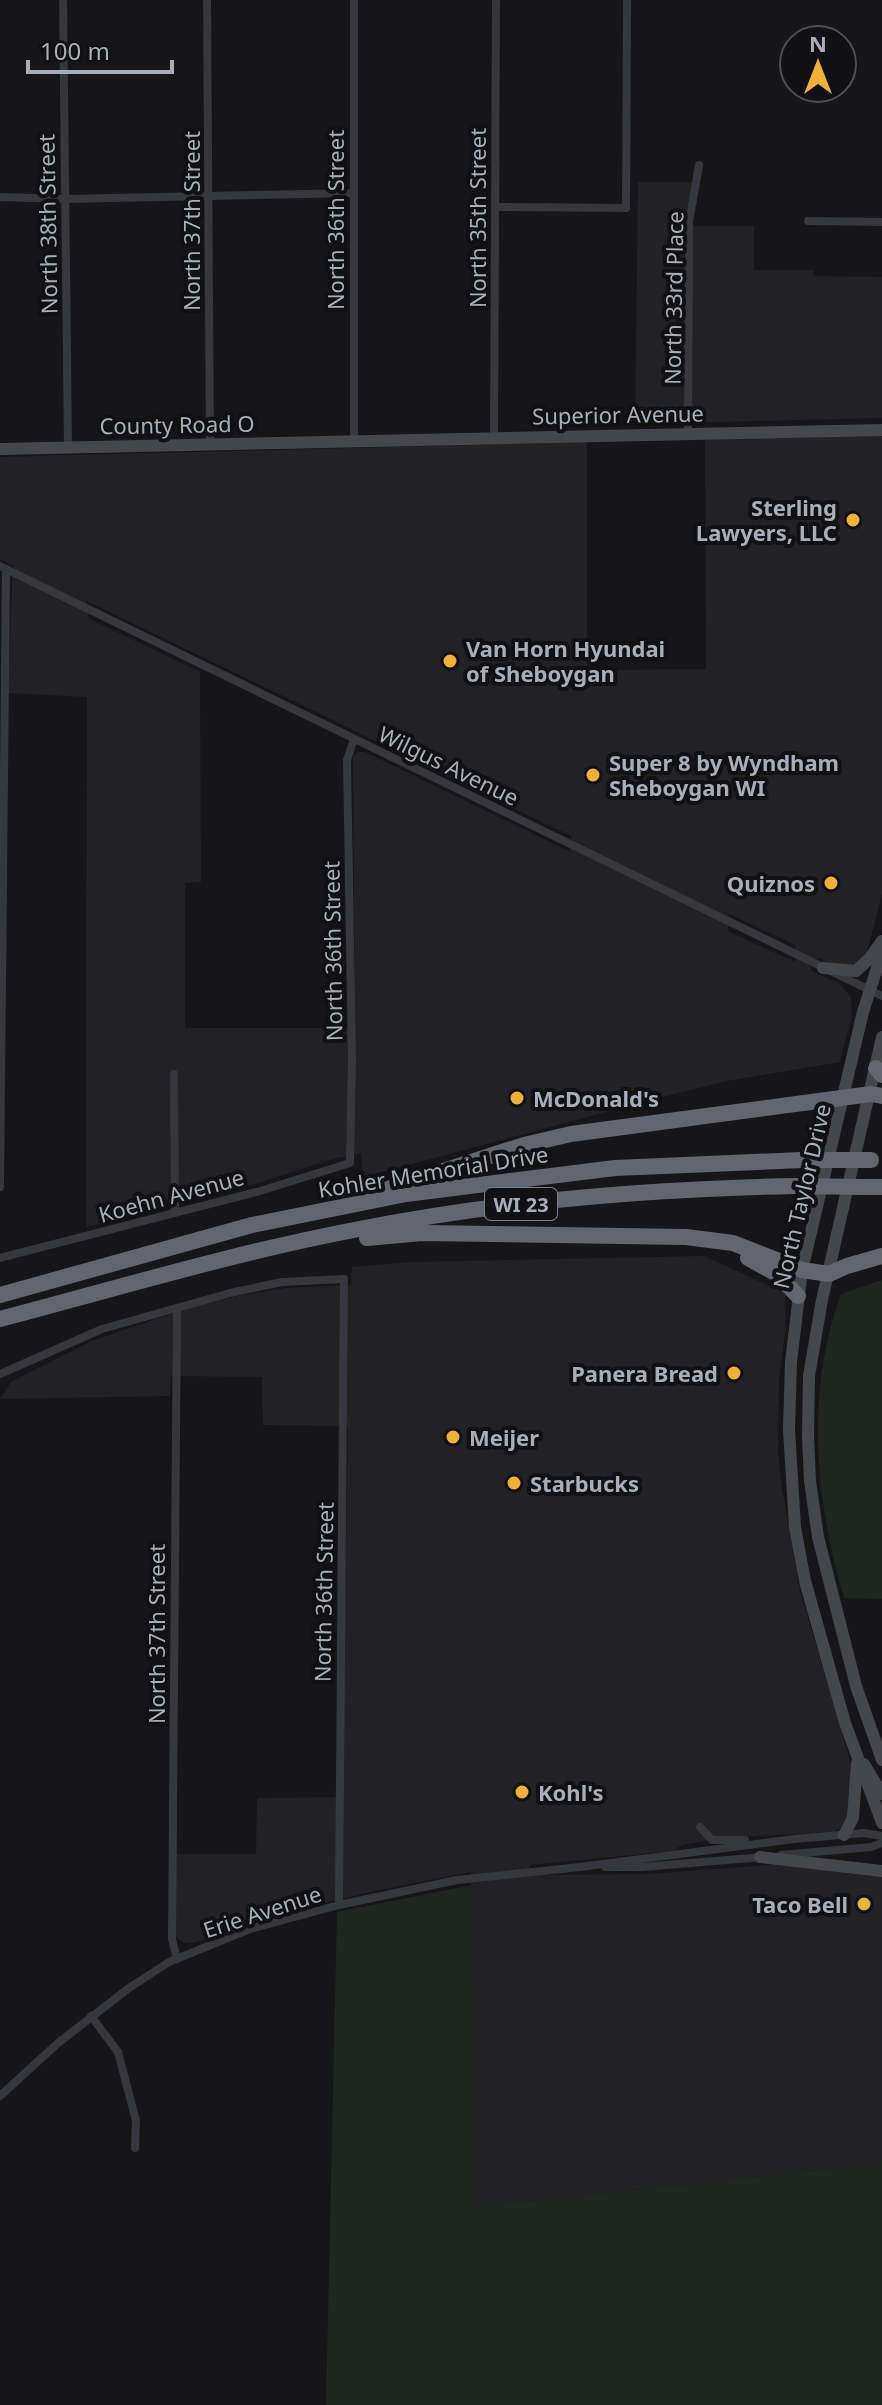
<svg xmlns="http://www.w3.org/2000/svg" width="882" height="2405" viewBox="0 0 882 2405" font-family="'Noto Sans',sans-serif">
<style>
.built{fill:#222225;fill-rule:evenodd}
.green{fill:#1e261f}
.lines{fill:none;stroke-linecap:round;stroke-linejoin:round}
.street{stroke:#37383d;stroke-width:8}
.secondary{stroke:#45474d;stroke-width:12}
.highway{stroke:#63666e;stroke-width:16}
.highway-bridge{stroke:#63666e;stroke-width:16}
.poi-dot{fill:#f2b134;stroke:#111113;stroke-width:3}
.labels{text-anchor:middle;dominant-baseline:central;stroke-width:8;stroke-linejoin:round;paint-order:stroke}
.shield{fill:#111113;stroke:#7b7e86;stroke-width:2}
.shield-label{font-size:20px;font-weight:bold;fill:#a8adb8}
.street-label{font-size:22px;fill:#a8adb8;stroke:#111113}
.poi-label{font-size:22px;font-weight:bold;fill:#a8adb8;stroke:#111113;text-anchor:start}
</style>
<rect width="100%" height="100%" fill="#161618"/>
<g class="built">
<polygon points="638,182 692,182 684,226 754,226 754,270 813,270 814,276 882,277 882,418 635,424"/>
<path d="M882,435V894L867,952L858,964L838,967L818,957L810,970L840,984L851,997L852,1016L840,1062L727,1081L677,1093L363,1177L361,1153L336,1158L255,1184L86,1227L87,697L8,693L13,566L0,559V457L587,442V670L706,669L705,439ZM87,601L571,836L570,852L365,752H358L353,757V767L355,1028H185V883L201,882L200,672L88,618ZM728,913L795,945V962L728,931Z"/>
<polygon points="704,1256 785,1293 786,1327 779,1380 778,1452 782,1488 800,1591 851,1764 853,1774 849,1815 843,1827 833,1832 723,1838 682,1845 673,1851 530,1865 530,1875 648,1874 781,1864 882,1875 882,2163 474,2207 471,1872 374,1891 280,1914 196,1942 185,1943 177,1938 175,1932 175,1854 256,1854 257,1798 342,1797 348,1426 263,1425 262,1377 171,1376 170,1396 0,1399 11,1382 92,1341 194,1306 232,1297 286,1288 351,1285 352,1267 411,1262"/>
</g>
<g class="green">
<path d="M882,1280V1599L844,1598C815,1500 805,1392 841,1294Z"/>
<polygon points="472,1885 474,2207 882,2163 882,2405 326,2405 337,1912"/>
</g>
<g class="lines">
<g class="street">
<polyline points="63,0 68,447"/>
<polyline points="207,0 210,443"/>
<polyline points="354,0 354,440"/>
<polyline points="0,197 65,199 353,193"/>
<polyline points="495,207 626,208 627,0"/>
<polyline points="808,221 882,222"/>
<polyline points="688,433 689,222 699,165"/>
<polyline points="494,437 496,0"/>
<polyline points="0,566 882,996"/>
<polyline points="174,1074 175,1212"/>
<polyline points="0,1187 6,569"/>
<polyline points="0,1258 260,1191 350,1163 352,1060 347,760 354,739"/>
<polyline points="177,1308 172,1939 177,1959"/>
<polyline points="0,1374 102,1329 230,1293 282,1282 344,1279 339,1905"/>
<polyline points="700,1827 712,1840 745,1840"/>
<polyline points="781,1855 871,1847 882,1843"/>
<polyline points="605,1867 643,1867 763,1857"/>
<polyline points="91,2016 118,2052 136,2121 135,2148"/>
<polyline points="0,2096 58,2043 129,1988 169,1962 250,1929 339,1905 457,1880 580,1867 794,1839 864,1833 882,1836"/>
</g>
<g class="secondary">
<polyline points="0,449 882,430"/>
<polyline points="882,952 863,1012 802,1270 791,1362 789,1430 795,1527 805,1581 845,1723 882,1823"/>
<polyline points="823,968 856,971 869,959 882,941"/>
<polyline points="882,1037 822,1300 809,1376 808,1436 810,1481 818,1537 856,1686 882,1760"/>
<polyline points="864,1764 882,1794"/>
<polyline points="844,1835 853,1818 857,1763"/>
<polyline points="760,1857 882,1871"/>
</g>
<g class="highway">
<polyline points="876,1068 882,1075"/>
<polyline points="865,1187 882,1187"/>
<polyline points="387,1189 524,1145 571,1134 871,1094 882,1096"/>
<polyline points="367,1238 422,1233 686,1237 733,1243 802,1270 829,1274 847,1266 882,1256"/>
<polyline points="748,1258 777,1274 798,1296"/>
<polyline points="0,1295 252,1225 406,1194 615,1168 802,1160"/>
<path d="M0,1319C118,1288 234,1253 354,1230C499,1201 647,1189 795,1186"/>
</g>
<g class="highway-bridge">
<polyline points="802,1160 871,1160"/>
<polyline points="795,1186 865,1187"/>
</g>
</g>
<g class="poi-dot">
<circle cx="853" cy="520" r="8"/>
<circle cx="450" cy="661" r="8"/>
<circle cx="593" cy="775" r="8"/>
<circle cx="831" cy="883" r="8"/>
<circle cx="517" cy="1098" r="8"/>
<circle cx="734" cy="1373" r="8"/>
<circle cx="453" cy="1437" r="8"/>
<circle cx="514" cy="1483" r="8"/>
<circle cx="522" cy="1792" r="8"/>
<circle cx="864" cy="1904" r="8"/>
</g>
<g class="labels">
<rect class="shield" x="485" y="1188" width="72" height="32" rx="6"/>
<g class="shield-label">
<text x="521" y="1204">WI 23</text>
</g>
<g class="street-label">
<text transform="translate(477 218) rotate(-90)">North 35th Street</text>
<text transform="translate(335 220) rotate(-90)">North 36th Street</text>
<text transform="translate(191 221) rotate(-90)">North 37th Street</text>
<text transform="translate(47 224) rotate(-91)">North 38th Street</text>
<text transform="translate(673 298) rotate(-89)">North 33rd Place</text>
<text transform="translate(618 414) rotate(-1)">Superior Avenue</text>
<text transform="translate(177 424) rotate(-1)">County Road O</text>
<text transform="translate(449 765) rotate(26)">Wilgus Avenue</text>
<text transform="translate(332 951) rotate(-91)">North 36th Street</text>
<text transform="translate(433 1171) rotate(-9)">Kohler Memorial Drive</text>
<text transform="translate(171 1195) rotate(-15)">Koehn Avenue</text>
<text transform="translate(801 1196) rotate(-77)">North Taylor Drive</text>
<text transform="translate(323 1592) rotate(-89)">North 36th Street</text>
<text transform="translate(156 1634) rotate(-90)">North 37th Street</text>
<text transform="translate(262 1911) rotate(-18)">Erie Avenue</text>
</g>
<g class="poi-label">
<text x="837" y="507" text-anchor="end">Sterling<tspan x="837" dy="25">Lawyers, LLC</tspan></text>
<text x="466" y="648">Van Horn Hyundai<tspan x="466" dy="25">of Sheboygan</tspan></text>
<text x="609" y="762">Super 8 by Wyndham<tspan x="609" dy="25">Sheboygan WI</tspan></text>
<text x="815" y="883" text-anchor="end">Quiznos</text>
<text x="533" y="1098">McDonald's</text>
<text x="718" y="1373" text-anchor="end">Panera Bread</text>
<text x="469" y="1437">Meijer</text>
<text x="530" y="1483">Starbucks</text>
<text x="538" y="1792">Kohl's</text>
<text x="848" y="1904" text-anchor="end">Taco Bell</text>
</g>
</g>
<g transform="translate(818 64)"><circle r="38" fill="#111113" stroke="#4d4f55" stroke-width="2"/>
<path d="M0-6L14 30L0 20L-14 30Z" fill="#f2b134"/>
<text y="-12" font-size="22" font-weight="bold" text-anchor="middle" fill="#a8adb8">N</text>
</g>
<path d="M28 60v12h144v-12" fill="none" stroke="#a8adb8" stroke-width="4"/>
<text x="40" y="60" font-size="24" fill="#a8adb8" stroke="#111113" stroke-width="6" paint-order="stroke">100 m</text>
</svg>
